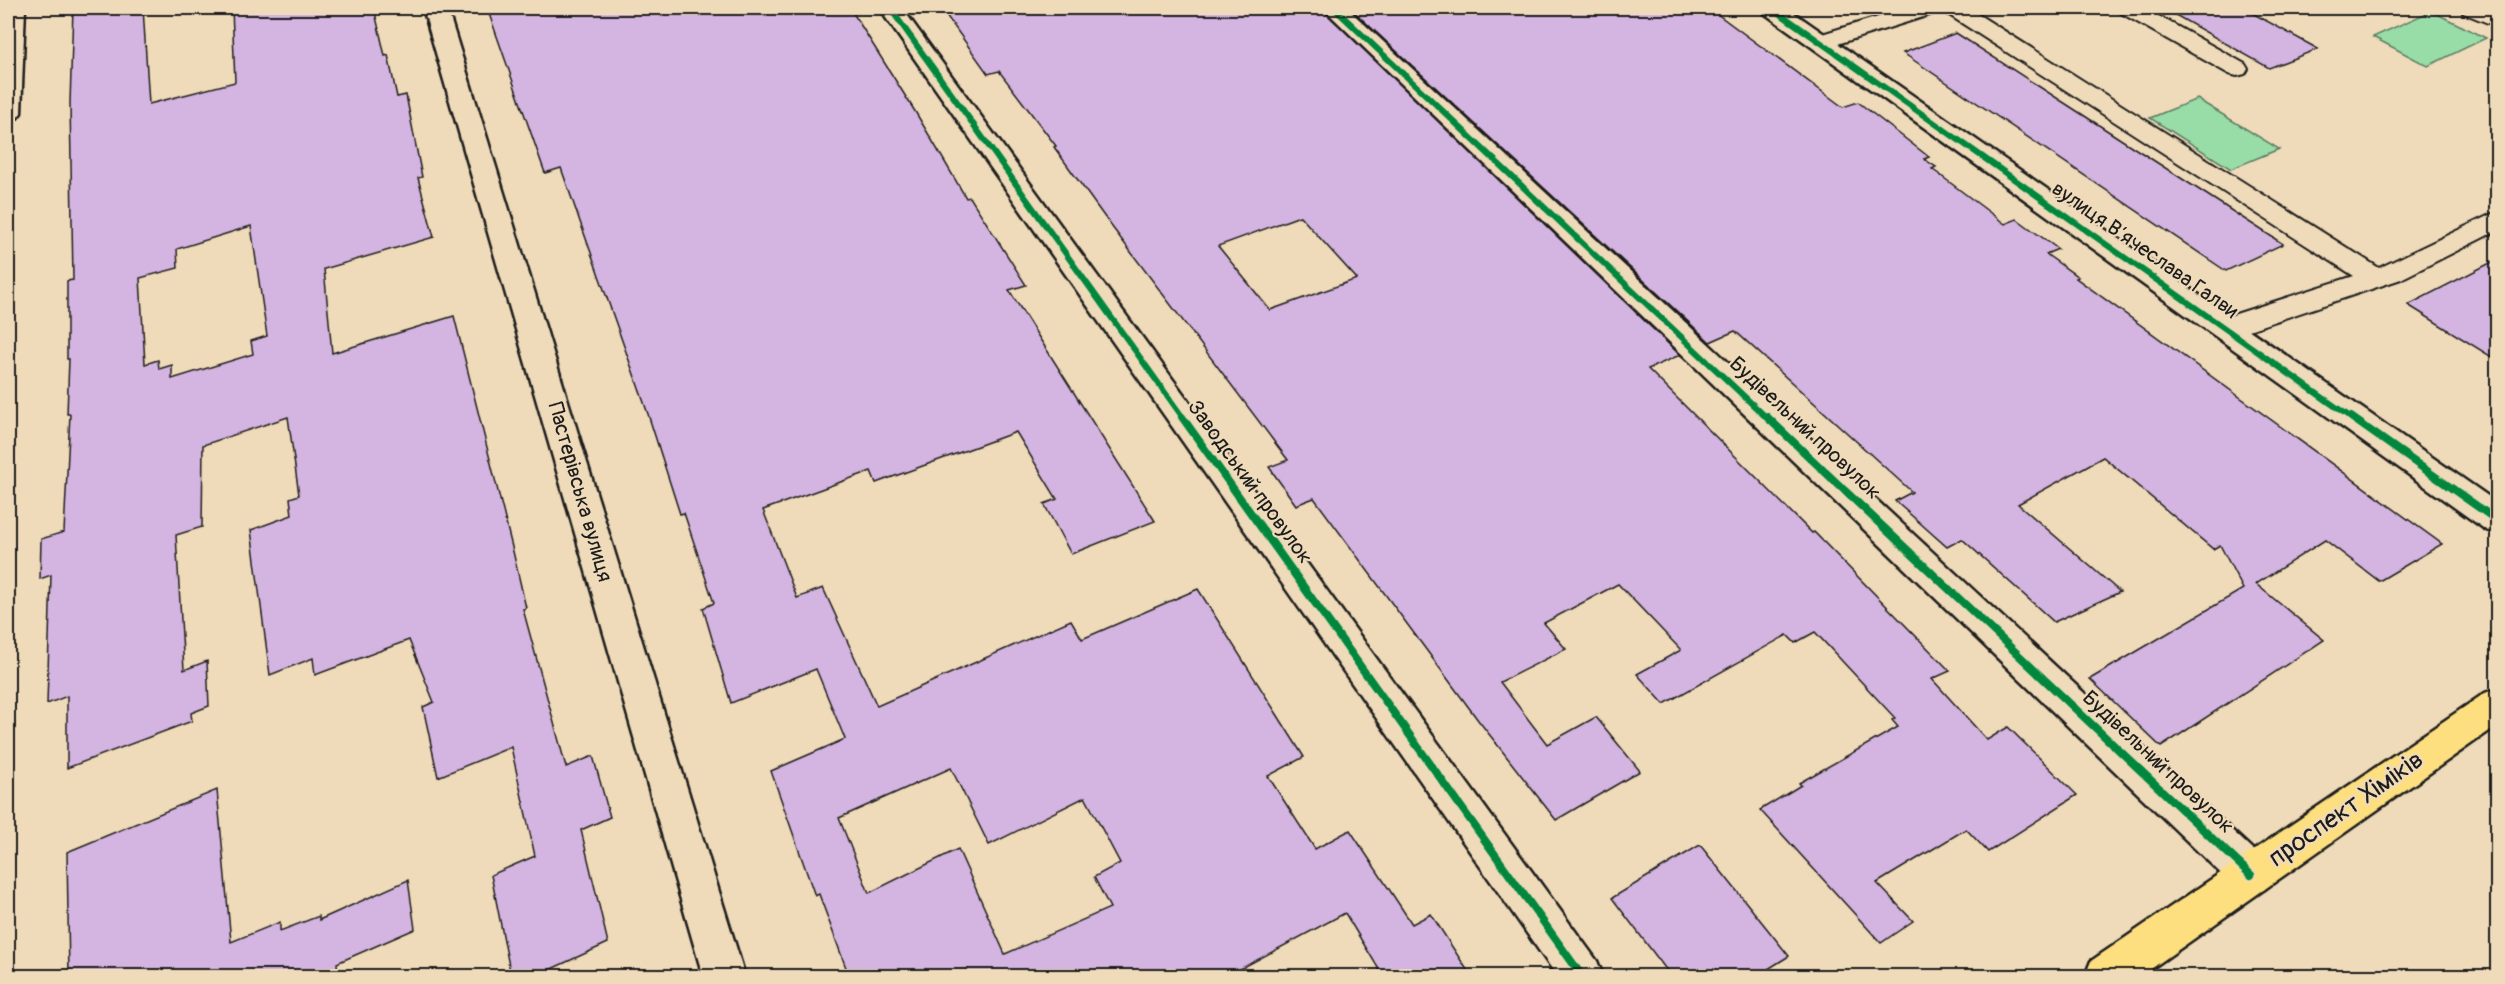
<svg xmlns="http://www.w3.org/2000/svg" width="2505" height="984" viewBox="0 0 2505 984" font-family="Pangolin,sans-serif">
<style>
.green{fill:#98dca8;stroke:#5a7c62;stroke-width:1.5}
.building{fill:#d4b4e0;stroke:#1c1c1c;stroke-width:1.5;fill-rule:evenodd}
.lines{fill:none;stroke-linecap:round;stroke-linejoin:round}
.service-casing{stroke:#1c1c1c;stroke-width:4}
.minor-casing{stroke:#1c1c1c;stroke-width:5}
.secondary-casing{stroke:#1c1c1c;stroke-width:5}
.primary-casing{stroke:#1c1c1c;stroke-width:5}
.service{fill:#efdbb9;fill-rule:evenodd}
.minor{fill:#efdbb9;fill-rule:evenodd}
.secondary{fill:#efdbb9;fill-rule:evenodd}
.primary{fill:#fedf80;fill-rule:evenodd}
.cycleway-far1-casing{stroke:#efdbb9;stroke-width:9}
.cycleway-casing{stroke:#efdbb9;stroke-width:12}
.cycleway-far1{stroke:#00873e;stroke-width:6}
.cycleway{stroke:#00873e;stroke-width:8}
.labels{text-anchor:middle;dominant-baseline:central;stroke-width:4.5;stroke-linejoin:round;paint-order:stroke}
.street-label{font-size:21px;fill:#1c1c1c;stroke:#efdbb9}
.near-street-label{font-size:26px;fill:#1c1c1c;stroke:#efdbb9}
</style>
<rect width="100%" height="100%" fill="#efdbb9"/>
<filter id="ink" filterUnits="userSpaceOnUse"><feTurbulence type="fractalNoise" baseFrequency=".0167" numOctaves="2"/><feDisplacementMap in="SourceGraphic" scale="12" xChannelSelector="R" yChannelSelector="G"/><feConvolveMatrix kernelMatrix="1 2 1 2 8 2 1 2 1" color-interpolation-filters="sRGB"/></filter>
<g filter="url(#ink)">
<g class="green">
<polygon points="2431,11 2486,38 2428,66 2373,37"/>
<polygon points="2197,99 2279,149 2231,169 2150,118"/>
</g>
<g class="building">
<path d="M73,8H143L149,104L235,82L232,8H374L385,56L388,55L397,97L406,95L422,177L418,178L434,237L324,269L332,353L454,316L512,547L526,608L523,609L566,767L593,756L610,817L581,830L608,943L536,976H511L491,875L535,856L511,747L438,777L423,707L434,702L409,640L315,675L313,658L270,675L251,530L292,515L290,498L299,495L288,417L203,445L202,527L176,535L184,670L207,661L209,706L191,713L192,721L67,768V696L47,704L51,575L40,579L41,539L64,532L70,414H67L69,359H67V281L73,280L70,103ZM251,226L267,336L251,341L253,354L172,379V365L159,369L158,360L145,364L140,278L178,268L177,249Z"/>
<path d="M487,8H850L916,113L966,198L970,197L1026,285L1009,290L1155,521L1071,554L1044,504L1057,499L1016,432L876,483L871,471L763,510L797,598L823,588L877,706L1071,620L1082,639L1198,589L1304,757L1268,776L1315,849L1350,830L1412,924L1431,914L1471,976H1383L1345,913L1227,976H849L819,894L815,896L771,771L845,739L816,669L731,703L703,608L714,603L684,513L680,514L648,414L561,168L545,173ZM951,768L989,845L1085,797L1120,863L1094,877L1110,908L1005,954L958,849L869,893L839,818Z"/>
<path d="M941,8H1321L1680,355L1648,369L1812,533L1814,532L1950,671L1932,679L1987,740L2008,727L2077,795L1988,852L1966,829L1877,883L1913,921L1881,943L1760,810L1801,785L1799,783L1898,727L1892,720L1895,718L1815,632L1795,643L1787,635L1664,704L1637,674L1681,650L1618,584L1544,623L1566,649L1500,682L1547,744L1596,717L1640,771L1556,820L1478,720L1314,498L1296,505L1269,467L1288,460L1106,219L1054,147L1056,146L999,71L988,74ZM1300,216L1357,279L1270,310L1218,246Z"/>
<polygon points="1350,8 1709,8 1843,107 1858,102 1929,157 1924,159 1936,167 1932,169 2005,224 2017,219 2058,249 2046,254 2078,277 2076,278 2442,544 2379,581 2325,540 2256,584 2324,640 2161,747 2090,679 2243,589 2220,545 2213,549 2103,457 2018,504 2120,592 2054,622 1962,539 1947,547 1920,523 1895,501 1912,492 1735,331 1710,342"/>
<polygon points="2163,8 2243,8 2318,49 2269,68"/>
<polygon points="1956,33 2232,211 2283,244 2226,271 1903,53"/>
<polygon points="2498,259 2498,361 2408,305"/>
<polygon points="217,790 231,942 280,922 280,931 319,916 319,920 408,880 415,929 337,963 338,976 69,976 67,852"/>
<polygon points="1700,845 1789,956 1757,976 1671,976 1612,898"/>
</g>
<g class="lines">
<defs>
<g id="service">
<polygon points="1908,8 1939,8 1936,13 1828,47 1820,49 1812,47 1809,42 1812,37"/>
<polygon points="1943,8 1968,8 2379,268 2498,211 2498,230 2401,279 2234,335 2224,337 2214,335 2210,328 2214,321 2354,276 1946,13"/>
<polygon points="2119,8 2144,8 2245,64 2248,69 2245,74 2237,76 2229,74 2121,13"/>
<polygon points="2461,8 2487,8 2498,13 2498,27 2463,13"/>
</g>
<g id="minor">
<polygon points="8,8 25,8 21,113 17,118 8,121"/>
<polygon points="879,8 902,8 1597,961 1603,976 1557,976"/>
<polygon points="1323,8 1347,8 2265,861 2271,875 2265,889 2251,894 2237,889"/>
<polygon points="1761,8 1787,8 2498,503 2498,534 2486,530 1764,13"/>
</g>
<polygon id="secondary" points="423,8 447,8 745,976 703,976"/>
<polygon id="primary" points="2498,688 2498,725 2141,976 2085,976 2091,961 2485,693"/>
</defs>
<use href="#service" class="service-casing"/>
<use href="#minor" class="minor-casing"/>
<use href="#secondary" class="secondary-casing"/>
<use href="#primary" class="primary-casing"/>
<use href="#service" class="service"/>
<use href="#minor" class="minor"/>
<use href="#secondary" class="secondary"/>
<use href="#primary" class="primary"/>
<defs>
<g id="cycleway-far1">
<polyline points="890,8 1184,419"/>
<polyline points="1334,8 1768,419"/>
<polyline points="1772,8 2353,419"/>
</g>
<g id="cycleway">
<polyline points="1182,417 1582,976"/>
<polyline points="1767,417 2251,875"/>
<polyline points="2351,417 2498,521"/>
</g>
</defs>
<use href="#cycleway-far1" class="cycleway-far1-casing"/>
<use href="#cycleway" class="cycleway-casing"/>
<use href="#cycleway-far1" class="cycleway-far1"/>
<use href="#cycleway" class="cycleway"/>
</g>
</g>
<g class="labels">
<g class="street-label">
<text transform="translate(2145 250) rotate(35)">вулиця Вʼячеслава Галви</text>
<text transform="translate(1805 428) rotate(43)">Будівельний провулок</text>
<text transform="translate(1250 482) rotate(54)">Заводський провулок</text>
<text transform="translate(580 492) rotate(74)">Пастерівська вулиця</text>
<text transform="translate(2158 762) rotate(43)">Будівельний провулок</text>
</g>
<g class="near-street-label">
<text transform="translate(2346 809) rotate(-35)">проспект Хіміків</text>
</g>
</g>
<rect width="2505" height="984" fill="none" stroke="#efdbb9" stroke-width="30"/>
<rect x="15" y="15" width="2475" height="954" fill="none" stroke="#1c1c1c" stroke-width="2" filter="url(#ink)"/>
</svg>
